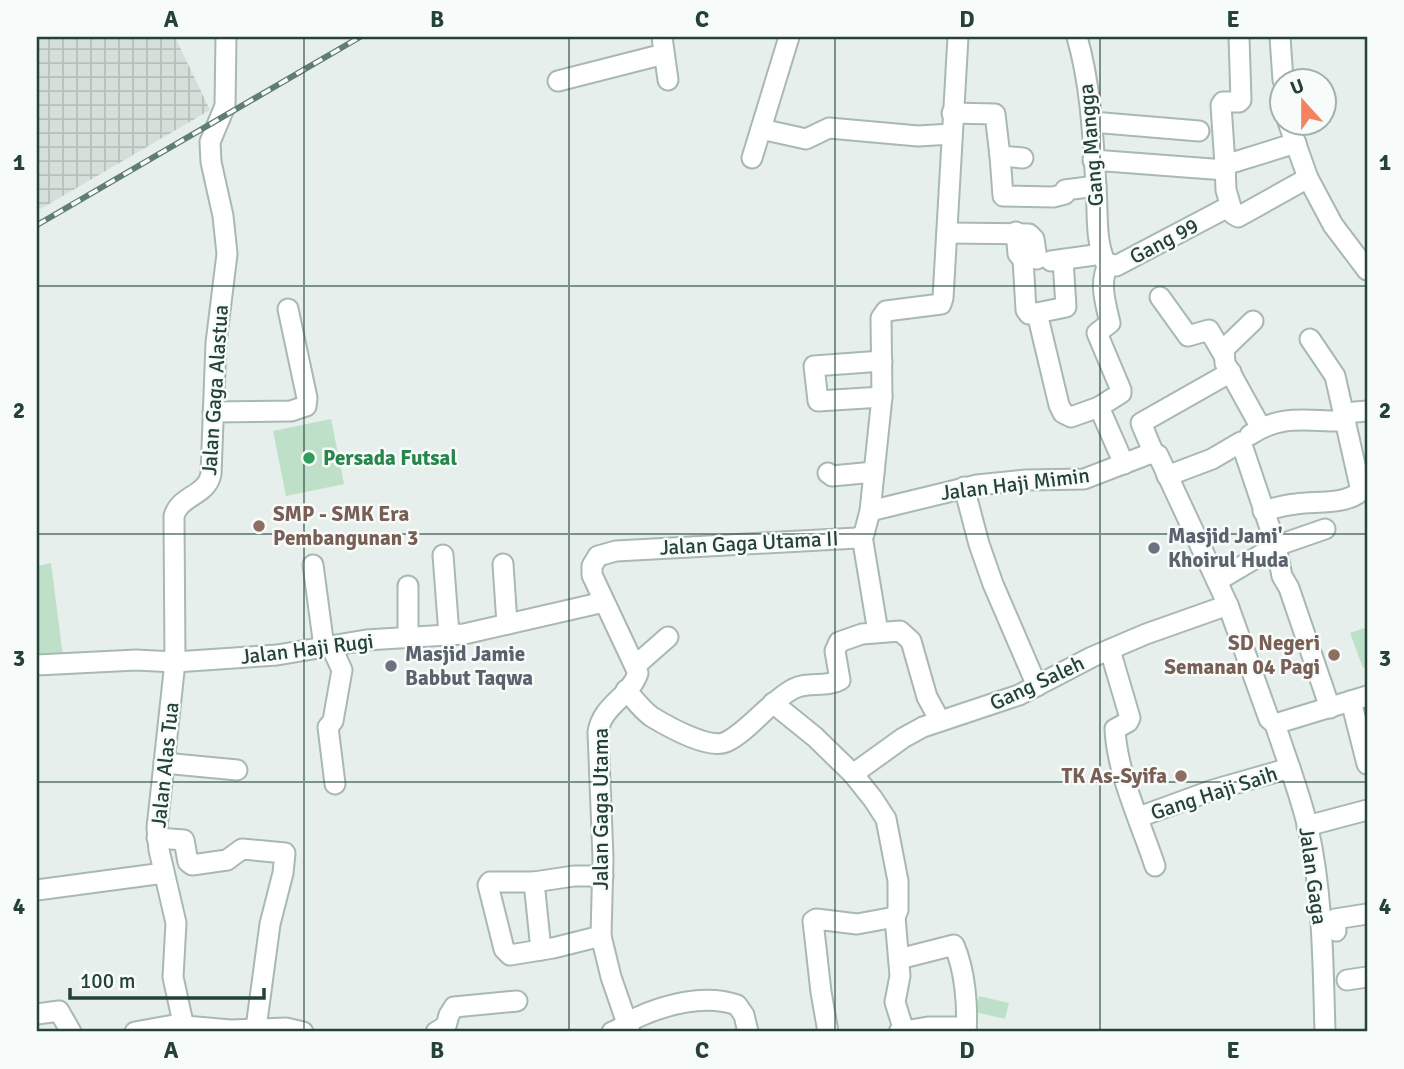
<svg xmlns="http://www.w3.org/2000/svg" width="1404" height="1069" viewBox="0 0 1404 1069" font-family="Signika,sans-serif">
<style>
.industrial{fill:url(#industrial-grid)}
.grass{fill:#bfe0c8}
.lines{fill:none;stroke-linecap:round;stroke-linejoin:round}
.minor-casing{stroke:#a8b8b2;stroke-width:23}
.minor{stroke:#fff;stroke-width:19}
.rail-casing{stroke:#5f7d75;stroke-width:6}
.rail{stroke:#f7fbf9;stroke-width:3.5;stroke-dasharray:10;stroke-linecap:butt}
.grid{fill:none;stroke:#24423a;stroke-width:2;stroke-opacity:0.55}
.leisure-dot{fill:#2e9e5b;stroke:#f7fbf9;stroke-width:2.5}
.education-dot{fill:#8d6e63;stroke:#f7fbf9;stroke-width:2.5}
.worship-dot{fill:#6b7280;stroke:#f7fbf9;stroke-width:2.5}
.labels{text-anchor:middle;dominant-baseline:central;stroke-width:5;stroke-linejoin:round;paint-order:stroke}
.street-label{font-size:21px;fill:#24423a;stroke:#f7fbf9}
.leisure-label{font-size:21px;font-weight:bold;fill:#27864d;stroke:#f7fbf9;text-anchor:start}
.education-label{font-size:21px;font-weight:bold;fill:#785e54;stroke:#f7fbf9;text-anchor:end}
.worship-label{font-size:21px;font-weight:bold;fill:#5b616d;stroke:#f7fbf9;text-anchor:start}
.neatline{fill:none;stroke:#24423a;stroke-width:2.5}
.grid-label{font-size:23px;text-anchor:middle;font-weight:bold;fill:#24423a}
</style>
<defs>
<pattern id="industrial-grid" width="8" height="8" patternUnits="userSpaceOnUse" patternTransform="scale(1.75)"><rect width="8" height="8" fill="#d4dfda"/><path d="M0 4h8M4 0v8" fill="none" stroke="#b6c1bc"/></pattern>
</defs>
<rect width="100%" height="100%" fill="#e6efeb"/>
<polygon class="industrial" points="37,37 175,37 210,110 37,211"/>
<g class="grass">
<polygon points="331,419 344,484 286,496 273,431"/>
<polygon points="51,563 63,657 37,657 37,566"/>
<polygon points="1367,627 1367,667 1363,668 1350,633"/>
<polygon points="979,996 1009,1003 1005,1019 975,1012"/>
</g>
<g class="lines">
<defs>
<g id="minor">
<polyline points="662,37 668,80"/>
<path d="M1077,37C1091,86 1093,137 1096,187C1098,210 1095,240 1105,262L1116,266L1230,206"/>
<polyline points="1280,37 1283,80"/>
<polyline points="558,81 664,54"/>
<polyline points="952,113 995,114 1000,156 1023,158"/>
<polyline points="1092,122 1199,131"/>
<polyline points="1288,122 1308,178 1333,225 1367,270"/>
<polyline points="761,129 806,139 829,128 918,136 952,134"/>
<polyline points="1296,143 1225,165 1226,190 1233,214 1238,217 1308,178"/>
<polyline points="1000,156 1003,196 1053,197 1065,194 1065,190 1096,186"/>
<polyline points="752,158 789,37"/>
<polyline points="1093,160 1225,170"/>
<polyline points="1225,165 1221,105 1223,102 1239,102 1241,100 1239,37"/>
<polyline points="1016,232 1018,254 1023,259 1026,310 1029,314 1037,313"/>
<polyline points="947,233 1029,234 1034,239 1037,259"/>
<polyline points="1063,260 1066,307 1037,313 1059,405 1063,413 1071,417 1099,407 1124,464"/>
<polyline points="1051,261 1102,254"/>
<polyline points="1160,297 1188,336 1209,330 1223,354"/>
<polyline points="1253,321 1224,349 1225,363 1261,428"/>
<polyline points="882,397 818,401 814,366 882,361"/>
<path d="M1099,407L1121,393V390L1097,333L1110,323C1106,305 1098,281 1109,264"/>
<polyline points="213,412 291,411 306,406 307,398 288,309"/>
<polyline points="1344,413 1367,411"/>
<path d="M1250,435C1282,413 1309,422 1345,421"/>
<polyline points="1154,454 1141,423 1231,372"/>
<polyline points="828,473 832,476 874,472"/>
<polyline points="1167,476 1212,459 1241,442 1276,546 1217,581"/>
<polyline points="964,487 979,544 993,584 1037,686"/>
<path d="M870,511L977,485L1026,480L1084,479L1149,454L1158,455L1228,605L1269,719L1275,724C1286,758 1300,793 1308,828C1323,894 1323,964 1325,1032"/>
<path d="M1263,511C1274,508 1285,505 1296,504C1316,501 1346,505 1361,491L1335,376L1310,339"/>
<polyline points="1325,529 1276,546 1282,576 1289,588 1330,708"/>
<polyline points="862,536 878,632"/>
<polyline points="443,555 449,635"/>
<polyline points="503,564 507,624"/>
<polyline points="313,565 324,647"/>
<polyline points="408,638 408,586"/>
<polyline points="331,646 342,670 333,721 328,727 335,784"/>
<path d="M1110,650L1130,718L1128,722L1115,729C1117,774 1141,823 1155,866"/>
<polyline points="37,665 136,660 175,662 277,655 366,640 464,634 604,602"/>
<polyline points="635,666 668,637"/>
<path d="M626,690C634,699 642,710 652,717C667,726 709,750 726,742C749,731 769,702 793,689C807,681 826,688 840,680L835,651L839,642L862,634L900,631L911,641L927,697L940,721"/>
<polyline points="1351,701 1367,764"/>
<polyline points="773,703 815,737 853,774 903,738 923,727 1019,695 1092,657 1146,634 1228,605"/>
<polyline points="1275,724 1367,696"/>
<polyline points="164,763 237,770"/>
<polyline points="853,774 873,799 886,819 898,881 898,910 895,917 900,976 895,1002 904,1031"/>
<polyline points="1139,817 1213,790 1290,768"/>
<polyline points="1307,826 1367,810"/>
<polyline points="157,838 184,840 188,862 192,865 227,860 242,849 285,853 283,873 270,924 256,1028"/>
<polyline points="534,882 541,950"/>
<polyline points="37,890 164,873"/>
<polyline points="1336,931 1335,919 1367,914"/>
<polyline points="601,936 553,948 510,955 504,949 488,885 490,882 534,882 574,876 603,876"/>
<path d="M899,959L954,945C965,970 968,1006 966,1032"/>
<polyline points="1347,980 1367,977"/>
<polyline points="37,1014 59,1011 71,1032"/>
<polyline points="135,1032 174,1025 231,1030 286,1028 303,1032"/>
<path d="M185,1032L173,977L176,923L159,850L157,828L175,662L174,516C180,495 207,496 211,474L216,343L227,254L223,216L211,162L210,142L225,106L226,37"/>
<polyline points="436,1032 446,1026 449,1015 454,1007 517,1001"/>
<path d="M612,1032C621,1029 627,1022 636,1018C666,1004 705,994 737,1005L744,1015L748,1032"/>
<path d="M630,1032L611,977L601,936L603,858L598,732C602,705 630,697 638,673L592,575V566L598,556L616,551L857,538L864,534L870,511L882,397L881,318L886,311L941,304L943,298L958,37"/>
<polyline points="828,1032 821,992 813,921 816,919 857,924 895,917"/>
<polyline points="899,1032 928,1027 966,1027"/>
</g>
</defs>
<use href="#minor" class="minor-casing"/>
<use href="#minor" class="minor"/>
<defs>
<polyline id="rail" points="37,225 360,37"/>
</defs>
<use href="#rail" class="rail-casing"/>
<use href="#rail" class="rail"/>
</g>
<path class="grid" d="M304,37V1032M569,37V1032M835,37V1032M1100,37V1032M37,286H1367M37,534H1367M37,782H1367"/>
<circle class="leisure-dot" cx="309" cy="458" r="7"/>
<g class="education-dot">
<circle cx="259" cy="526" r="7"/>
<circle cx="1334" cy="655" r="7"/>
<circle cx="1181" cy="776" r="7"/>
</g>
<g class="worship-dot">
<circle cx="1154" cy="548" r="7"/>
<circle cx="391" cy="666" r="7"/>
</g>
<g class="labels">
<g class="street-label">
<text transform="translate(1091 145) rotate(-95)">Gang Mangga</text>
<text transform="translate(1164 241) rotate(-28)">Gang 99</text>
<text transform="translate(215 390) rotate(-86)">Jalan Gaga Alastua</text>
<text transform="translate(1015 484) rotate(-7)">Jalan Haji Mimin</text>
<text transform="translate(749 543) rotate(-3)">Jalan Gaga Utama II</text>
<text transform="translate(307 649) rotate(-7)">Jalan Haji Rugi</text>
<text transform="translate(1037 683) rotate(-25)">Gang Saleh</text>
<text transform="translate(165 765) rotate(-84)">Jalan Alas Tua</text>
<text transform="translate(1214 793) rotate(-18)">Gang Haji Saih</text>
<text transform="translate(601 809) rotate(-90)">Jalan Gaga Utama</text>
<text transform="translate(1313 876) rotate(82)">Jalan Gaga</text>
</g>
<g class="leisure-label">
<text x="323" y="458">Persada Futsal</text>
</g>
<g class="education-label">
<text x="273" y="514" text-anchor="start">SMP - SMK Era<tspan x="273" dy="24">Pembangunan 3</tspan></text>
<text x="1320" y="643">SD Negeri<tspan x="1320" dy="24">Semanan 04 Pagi</tspan></text>
<text x="1167" y="776">TK As-Syifa</text>
</g>
<g class="worship-label">
<text x="1168" y="536">Masjid Jami'<tspan x="1168" dy="24">Khoirul Huda</tspan></text>
<text x="405" y="654">Masjid Jamie<tspan x="405" dy="24">Babbut Taqwa</tspan></text>
</g>
</g>
<rect width="1404" height="1069" fill="none" stroke="#f7fbf9" stroke-width="77"/>
<g transform="translate(1303 102) rotate(339)"><circle r="33" fill="#f7fbf9" stroke="#a3b1ad" stroke-width="2"/>
<path d="M0-5L12 26L0 18L-12 26Z" fill="#f4845f"/>
<text y="-10" font-size="19" font-weight="bold" text-anchor="middle" fill="#24423a">U</text>
</g>
<path d="M70 988v10h194v-10" fill="none" stroke="#24423a" stroke-width="3.5"/>
<text x="80" y="988" font-size="21" fill="#24423a" stroke="#f7fbf9" stroke-width="5" paint-order="stroke">100 m</text>
<rect x="38" y="38" width="1328" height="992" class="neatline"/>
<g class="grid-label">
<text x="171" y="27">A</text>
<text x="437" y="27">B</text>
<text x="702" y="27">C</text>
<text x="967" y="27">D</text>
<text x="1233" y="27">E</text>
<text x="19" y="170">1</text>
<text x="1385" y="170">1</text>
<text x="19" y="418">2</text>
<text x="1385" y="418">2</text>
<text x="19" y="666">3</text>
<text x="1385" y="666">3</text>
<text x="19" y="914">4</text>
<text x="1385" y="914">4</text>
<text x="171" y="1058">A</text>
<text x="437" y="1058">B</text>
<text x="702" y="1058">C</text>
<text x="967" y="1058">D</text>
<text x="1233" y="1058">E</text>
</g>
</svg>
